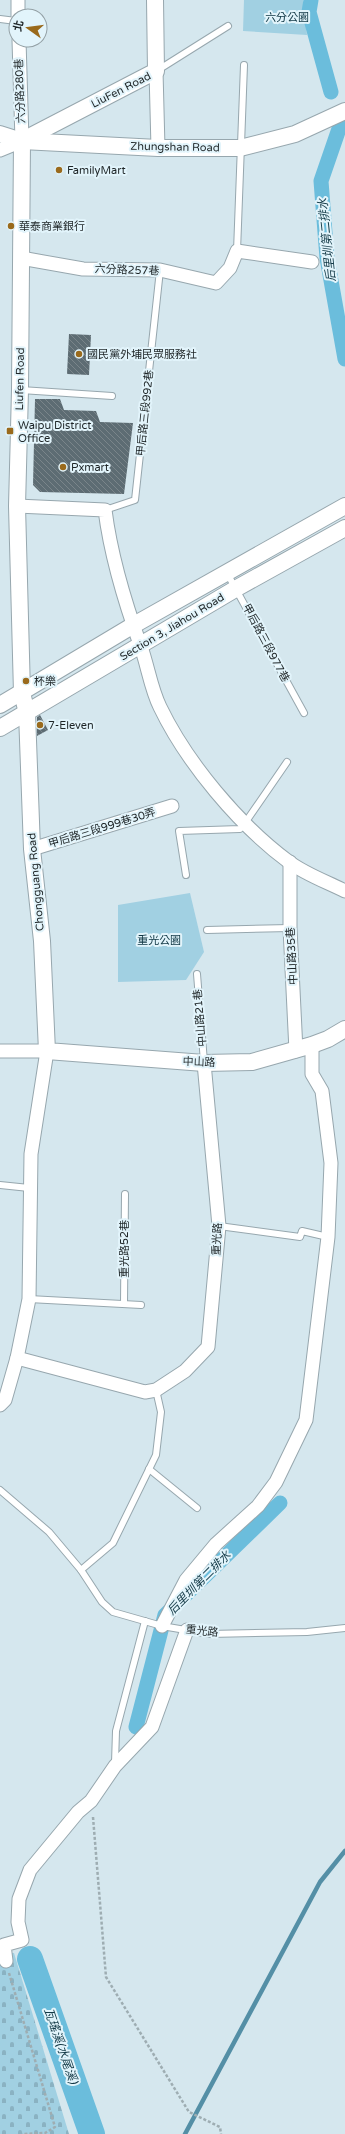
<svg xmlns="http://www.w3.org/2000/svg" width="345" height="2134" viewBox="0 0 345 2134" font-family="'Varela Round','Noto Sans TC',sans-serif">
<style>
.cemetery{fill:url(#cemetery-stones)}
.park{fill:#a1d0e2}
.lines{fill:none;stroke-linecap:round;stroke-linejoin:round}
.stream{stroke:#548fa6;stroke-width:4.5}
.canal{stroke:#6bbddc;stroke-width:15}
.river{stroke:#6bbddc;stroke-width:26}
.building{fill:url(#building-back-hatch)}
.service-casing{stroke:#97a7ae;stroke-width:8}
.minor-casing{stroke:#97a7ae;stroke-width:15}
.tertiary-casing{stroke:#97a7ae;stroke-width:18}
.path{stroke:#9eadb2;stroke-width:2.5;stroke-dasharray:3 2;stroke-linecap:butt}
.service{stroke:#fff;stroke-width:6}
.minor{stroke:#fff;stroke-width:13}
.tertiary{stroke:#fff;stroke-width:16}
.poi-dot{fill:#9a6a1c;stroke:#e2f4fb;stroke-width:1.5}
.labels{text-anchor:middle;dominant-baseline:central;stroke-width:4;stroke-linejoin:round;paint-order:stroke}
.park-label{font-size:11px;fill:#0e3542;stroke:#e2f4fb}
.street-label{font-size:11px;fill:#1e2527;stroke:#e2f4fb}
.poi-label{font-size:11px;fill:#1e2527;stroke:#e2f4fb;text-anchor:start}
.water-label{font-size:12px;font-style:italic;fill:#143a47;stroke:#e2f4fb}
</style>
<defs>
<pattern id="cemetery-stones" width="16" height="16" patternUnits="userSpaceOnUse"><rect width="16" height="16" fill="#a1d0e2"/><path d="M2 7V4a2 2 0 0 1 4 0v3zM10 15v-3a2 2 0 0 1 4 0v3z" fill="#8ab2c2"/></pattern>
<pattern id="building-back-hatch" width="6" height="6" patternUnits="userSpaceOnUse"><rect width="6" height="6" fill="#5d6c73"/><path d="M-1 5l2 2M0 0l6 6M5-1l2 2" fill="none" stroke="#7a858a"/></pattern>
</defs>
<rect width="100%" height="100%" fill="#d5e7ee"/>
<polygon class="cemetery" points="0,1953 14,1953 69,2134 0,2134"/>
<g class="park">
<polygon points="244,0 303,0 307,35 243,31"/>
<polygon points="190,893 204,952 186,980 118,982 118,905"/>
</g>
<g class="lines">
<polyline class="stream" points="185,2134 320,1882 345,1851"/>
<g class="canal">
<polyline points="311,0 309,12 331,92"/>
<polyline points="341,123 321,181 327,258 345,359"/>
<polyline points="136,1727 165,1615 280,1503"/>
</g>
<polyline class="river" points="30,1959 92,2134"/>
</g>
<g class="building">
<polygon points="69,334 91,335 89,375 67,374"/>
<polygon points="35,399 60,399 64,410 96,411 100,422 133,423 124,494 40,492 33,485"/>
<polygon points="40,715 48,730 37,736 37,717"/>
</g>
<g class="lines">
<defs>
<g id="service">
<polyline points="0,19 16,21"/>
<polyline points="158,70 228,26"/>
<polyline points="237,251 244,65"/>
<polyline points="21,390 112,396"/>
<polyline points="105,510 135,500 160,270"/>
<polyline points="227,573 304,713"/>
<polyline points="186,875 179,831 240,829 245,823 287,762"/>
<polyline points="207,930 290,928"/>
<polyline points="197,974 204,1062"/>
<polyline points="0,1185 29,1188"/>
<polyline points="219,1226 300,1237 302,1231 328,1237"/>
<polyline points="29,1299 141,1305"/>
<polyline points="124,1304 125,1194"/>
<polyline points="149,1469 197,1508"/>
<polyline points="0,1490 49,1532 81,1570 102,1602 113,1612 162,1626 209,1634 307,1632 345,1628"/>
<polyline points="81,1570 113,1543 156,1455 161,1412 156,1390"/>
<polyline points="115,1763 116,1731 145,1621"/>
</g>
<g id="minor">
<polyline points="18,0 18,16"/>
<polyline points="156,71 158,148"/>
<polyline points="0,150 22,141 19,40"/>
<polyline points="21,258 83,269 160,270 216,283 230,268 237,251 312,262"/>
<path d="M17,506L105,510C111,557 125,603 141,647C148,667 151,689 160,707C187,763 239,825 289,862C305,874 327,882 345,891"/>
<polyline points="32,849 172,806"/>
<polyline points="290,862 290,928 296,1051"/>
<polyline points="0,1051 47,1051 31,1154 29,1299 17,1358 5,1400 0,1405"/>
<polyline points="17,1358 145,1392 156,1390 185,1371 208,1347 219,1226 204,1063"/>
<polyline points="162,1626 186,1580 216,1544 258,1506 276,1482 306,1420 328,1237 331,1163 322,1091 312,1074 312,1045"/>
<polyline points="6,1961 4,1945 22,1940 18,1922 19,1899 30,1870 78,1812 91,1801 115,1766 152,1727 187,1630"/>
</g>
<g id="tertiary">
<polyline points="0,134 22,141 158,148 240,148 295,134 345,111"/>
<polyline points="23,140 156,71 155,0"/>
<polyline points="22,141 20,390 17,506 22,693 27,713 32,849 42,941 47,1051 204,1063 252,1062 312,1045 328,1039 345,1029"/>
<polyline points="0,705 132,626 345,506"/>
<polyline points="0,728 237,588 345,528"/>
</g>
</defs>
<use href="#service" class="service-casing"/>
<use href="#minor" class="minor-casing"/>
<use href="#tertiary" class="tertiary-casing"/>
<g class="path">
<polyline points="93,1817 106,1977 189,2112 220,2127 221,2134"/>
<polyline points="9,1973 55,2127 45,2133 22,2134"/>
</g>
<use href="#service" class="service"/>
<use href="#minor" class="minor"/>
<use href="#tertiary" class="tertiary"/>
</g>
<g class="poi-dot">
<circle cx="59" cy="170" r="4"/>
<circle cx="11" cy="226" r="4"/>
<circle cx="79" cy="354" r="4"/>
<rect x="6" y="427" width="8" height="8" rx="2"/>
<circle cx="63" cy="467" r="4"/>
<circle cx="26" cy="681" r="4"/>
<circle cx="40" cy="725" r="4"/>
</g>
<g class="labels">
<g class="park-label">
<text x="287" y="17">六分公園</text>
<text x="159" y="940">重光公園</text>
</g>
<g class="street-label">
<text transform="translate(121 90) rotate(-27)">LiuFen Road</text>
<text transform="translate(20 91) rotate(-92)">六分路280巷</text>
<text transform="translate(175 147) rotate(1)">Zhungshan Road</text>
<text transform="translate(127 270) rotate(2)">六分路257巷</text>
<text transform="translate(20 379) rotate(-89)">Liufen Road</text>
<text transform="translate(145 413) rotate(-84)">甲后路三段992巷</text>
<text transform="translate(172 627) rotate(-31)">Section 3, Jiahou Road</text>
<text transform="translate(266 643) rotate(62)">甲后路三段977巷</text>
<text transform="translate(102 828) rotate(-17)">甲后路三段999巷30弄</text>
<text transform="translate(36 882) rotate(-95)">Chongguang Road</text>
<text transform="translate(292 956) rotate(-93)">中山路35巷</text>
<text transform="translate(200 1018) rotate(-95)">中山路21巷</text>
<text transform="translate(199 1062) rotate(2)">中山路</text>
<text transform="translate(217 1239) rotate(-87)">重光路</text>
<text transform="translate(124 1249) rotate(-90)">重光路52巷</text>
<text transform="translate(202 1631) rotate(6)">重光路</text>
</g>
<g class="poi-label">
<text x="67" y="170">FamilyMart</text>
<text x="19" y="226">華泰商業銀行</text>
<text x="87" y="354">國民黨外埔民眾服務社</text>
<text x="18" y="425">Waipu District<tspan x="18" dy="13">Office</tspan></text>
<text x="71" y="467">Pxmart</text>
<text x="34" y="681">杯樂</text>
<text x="48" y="725">7-Eleven</text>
</g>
<g class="water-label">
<text transform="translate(327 240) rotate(-96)">后里圳第二排水</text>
<text transform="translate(199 1583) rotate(-45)">后里圳第二排水</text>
<text transform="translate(61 2046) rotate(71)">瓦瑤溪(水尾溪)</text>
</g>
</g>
<g transform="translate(28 28) rotate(284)"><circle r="19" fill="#e2f4fb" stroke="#94a1a6"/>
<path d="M0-3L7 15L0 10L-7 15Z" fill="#9a6a1c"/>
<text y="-6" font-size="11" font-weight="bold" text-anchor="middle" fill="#1e2527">北</text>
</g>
</svg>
